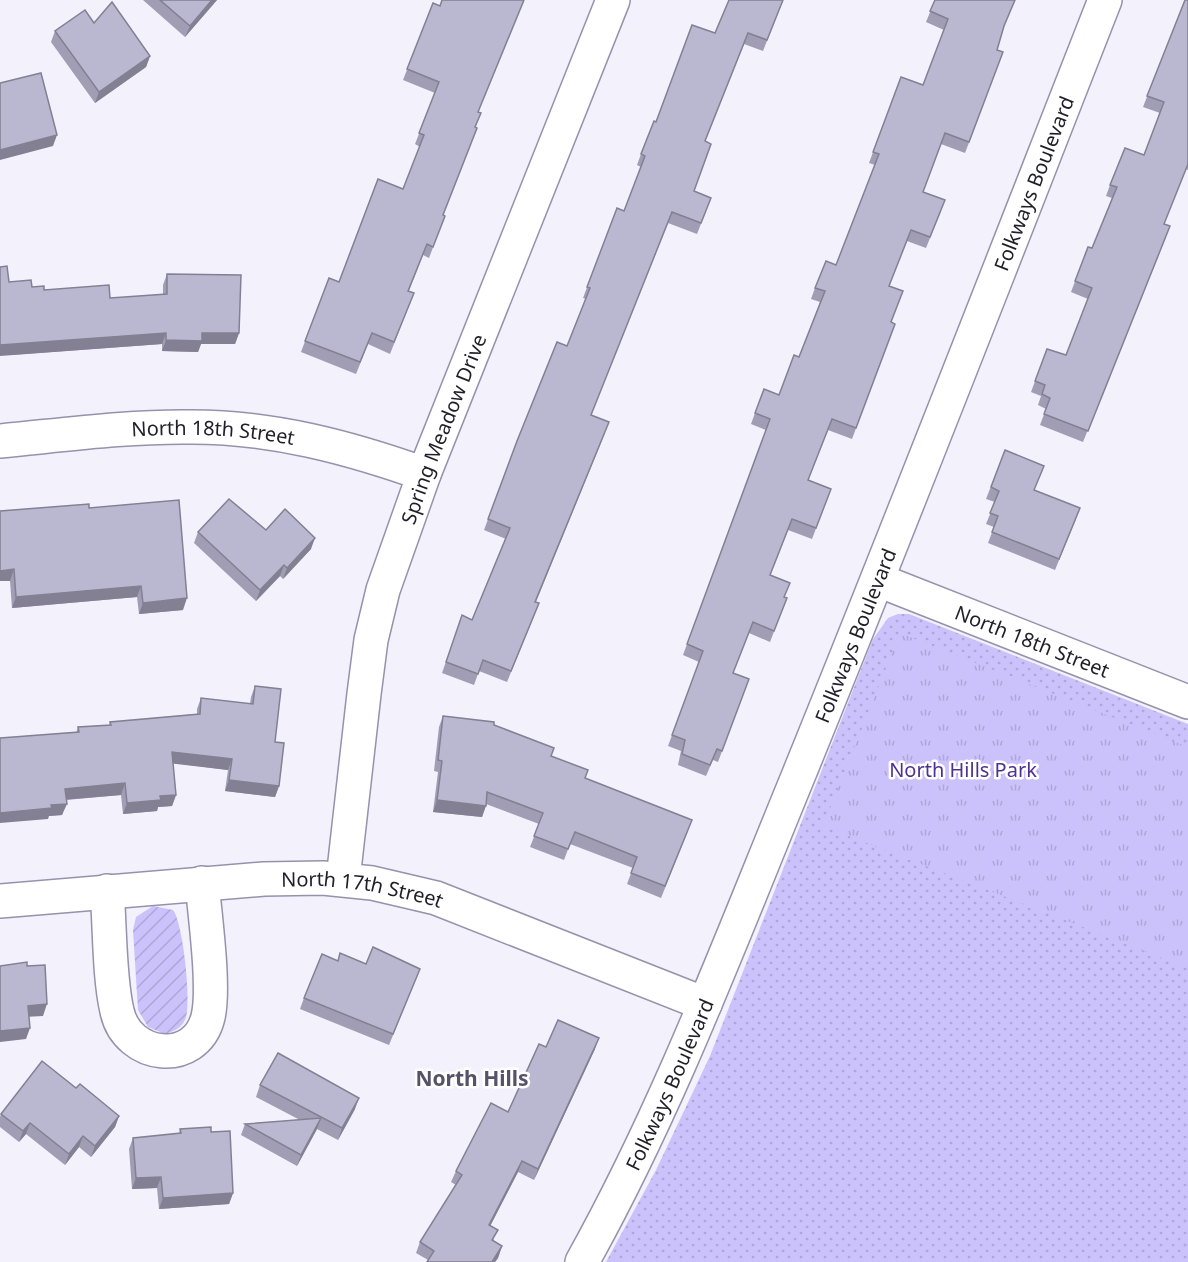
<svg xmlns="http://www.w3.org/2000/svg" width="1188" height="1262" viewBox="0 0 1188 1262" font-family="'Noto Sans',sans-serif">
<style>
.grass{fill:url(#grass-dots)}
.park{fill:url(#park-tufts)}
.garden{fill:url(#garden-furrows)}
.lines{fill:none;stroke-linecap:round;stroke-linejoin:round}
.minor-casing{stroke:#9592ab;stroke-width:36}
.minor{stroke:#fff;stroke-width:33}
.wall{fill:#a09db4}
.shaded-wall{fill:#828092}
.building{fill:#bab7d1;stroke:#828092;stroke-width:1.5}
.labels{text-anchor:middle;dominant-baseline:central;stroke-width:5;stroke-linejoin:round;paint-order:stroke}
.street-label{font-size:20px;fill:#201f29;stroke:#fff}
.park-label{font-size:20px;fill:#4d3292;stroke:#fff}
.neighbourhood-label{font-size:21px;font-weight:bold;fill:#565369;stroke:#fff}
</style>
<defs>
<pattern id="grass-dots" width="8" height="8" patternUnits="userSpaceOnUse" patternTransform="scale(1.5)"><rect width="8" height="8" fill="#cbc2fb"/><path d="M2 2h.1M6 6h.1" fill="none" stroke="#aea6d7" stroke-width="1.8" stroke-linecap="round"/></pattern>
<pattern id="park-tufts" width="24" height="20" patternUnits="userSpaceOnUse" patternTransform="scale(1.5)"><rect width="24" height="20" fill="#cbc2fb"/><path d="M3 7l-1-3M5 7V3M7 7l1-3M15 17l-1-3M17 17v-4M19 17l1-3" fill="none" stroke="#aea6d7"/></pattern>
<pattern id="garden-furrows" width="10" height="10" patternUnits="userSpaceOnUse" patternTransform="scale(1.5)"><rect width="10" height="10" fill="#cbc2fb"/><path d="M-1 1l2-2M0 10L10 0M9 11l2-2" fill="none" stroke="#aea6d7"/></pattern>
</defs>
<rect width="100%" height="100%" fill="#f2f1fc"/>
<polygon class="grass" points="898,614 909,614 1188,724 1188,1262 606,1262 656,1170 710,1056 873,639 888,618"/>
<polygon class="park" points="900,633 1188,747 1188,968 823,826"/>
<path class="garden" d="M153,906L173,910C183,923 191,1000 186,1017C183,1027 175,1031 165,1034L148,1027L138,1010L133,930L136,917Z"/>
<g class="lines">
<defs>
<g id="minor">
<path id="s1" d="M0,441C63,435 128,426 192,427C272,427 348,447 424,474"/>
<path id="s2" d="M878,580L1188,702"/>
<path id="s3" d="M343,879L364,694L371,640L383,590L424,474L613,0"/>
<path d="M107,891C110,927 109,977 117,1011C127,1059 196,1067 208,1017C215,988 205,916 202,883"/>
<path id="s4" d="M0,901L264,879L323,878L372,883L436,898L705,1004"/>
<path id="s5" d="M582,1262C668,1108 730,942 797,779C902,521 1003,260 1105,0"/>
</g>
</defs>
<use href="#minor" class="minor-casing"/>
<use href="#minor" class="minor"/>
</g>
<g class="wall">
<polygon points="143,0 217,0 185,37"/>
<polygon points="783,0 763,51 744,44 705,141 694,191 711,198 697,234 668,223 591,415 605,433 536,602 535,614 507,682 479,671 474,685 442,673 462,615 472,620 506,539 484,530 517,441 567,346 586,299 583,298 617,208 624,211 641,167 637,165 641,154 656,122 715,33"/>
<polygon points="935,0 1003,30 978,119 965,153 941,144 923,192 941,211 926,248 907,241 889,286 891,322 895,324 852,439 828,430 808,480 831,489 812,539 788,530 770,576 785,597 787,598 770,642 749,633 733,673 749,679 718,762 713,760 706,776 678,765 681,751 668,746 699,662 683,655 766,430 751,424 755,413 779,395 799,357 820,302 811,299 815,288 836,265 875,165 869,163 901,77 923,85 944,30 926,22"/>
<polygon points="1185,0 1188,0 1188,170 1186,169 1164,224 1166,237 1083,442 1040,425 1046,409 1038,405 1041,396 1031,392 1047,349 1066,355 1088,299 1071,292 1088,247 1092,248 1112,198 1106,196 1110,185 1144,155 1160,113 1143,107"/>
<polygon points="433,3 478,112 443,215 445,216 429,258 423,255 409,291 414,293 390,354 368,344 356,374 301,352 329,278 339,282 403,189 420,147 415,144 435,93 403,80"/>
<polygon points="94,23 150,56 146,67 95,103 51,42 55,31"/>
<polygon points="167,274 239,333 235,344 201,344 198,352 162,351 162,344 10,355 9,282 44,290 110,298 163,295 163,285"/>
<polygon points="1005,450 1035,490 1076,519 1055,570 988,543 994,527 986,524 995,502 986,499"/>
<polygon points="89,508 183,610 139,614 137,597 12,608 10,581 0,511"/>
<polygon points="266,530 311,549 283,579 280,576 256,601 194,543 198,532"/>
<polygon points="255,686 275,742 279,786 275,797 225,791 228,770 173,763 176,795 172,806 158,807 157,811 123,814 121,795 66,800 62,815 49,816 48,819 78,727 109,725 110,722 197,714 197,709 201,698 250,704 251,697"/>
<polygon points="443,716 494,725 551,756 585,778 688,831 661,898 627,884 633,868 570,844 564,860 530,847 539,824 486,804 482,817 433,812 438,772 434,771 439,727"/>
<polygon points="338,961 420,969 389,1045 300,1009 304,998"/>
<polygon points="546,1047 595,1049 534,1180 518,1172 490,1226 494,1241 502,1246 498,1258 495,1262 427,1262 428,1260 416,1253 420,1242 456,1185 451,1182 456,1171 508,1112"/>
<polygon points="260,1085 355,1109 338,1140 317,1129 297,1166 241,1135 245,1124 300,1120 256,1097"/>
<polygon points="76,1088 119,1116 115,1127 91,1157 79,1147 65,1165 26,1134 19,1142 0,1127 0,1117 1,1114"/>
<polygon points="180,1129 211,1132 233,1193 229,1204 159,1209 157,1188 132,1189 129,1149 133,1138 179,1134"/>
</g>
<g class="shaded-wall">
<polygon points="212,0 217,0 185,37 190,26"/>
<polygon points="150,56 146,67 95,103 99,92"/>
<polygon points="57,135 53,146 0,160 0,150"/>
<polygon points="166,333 162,344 0,356 0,345"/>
<polygon points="202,333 239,333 235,344 201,344 198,352 162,351 166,340"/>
<polygon points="315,538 311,549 283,579 287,568"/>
<polygon points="284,565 280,576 256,601 260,590"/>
<polygon points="14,569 10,581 0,581 0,571"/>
<polygon points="141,586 137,597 12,608 16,597"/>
<polygon points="187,598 183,610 139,614 143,603"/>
<polygon points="172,752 232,759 228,770 168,763"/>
<polygon points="229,780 279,786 275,797 225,791"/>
<polygon points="125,783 121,795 61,800 65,789"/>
<polygon points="176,795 172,806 158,807 157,811 123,814 127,803 160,796"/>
<polygon points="437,800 486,806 482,817 433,812"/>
<polygon points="67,804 62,815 49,816 48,819 0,823 0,812 51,805"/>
<polygon points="47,1004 43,1016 24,1017 28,1006"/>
<polygon points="30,1028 26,1039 0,1042 0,1031"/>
<polygon points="599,1038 595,1049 534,1180 538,1169"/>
<polygon points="359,1098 355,1109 338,1140 342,1128"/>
<polygon points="119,1116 115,1127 91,1157 95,1146"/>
<polygon points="321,1118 317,1129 297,1166 301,1155"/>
<polygon points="30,1123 26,1134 19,1142 23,1131"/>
<polygon points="83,1136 79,1147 65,1165 69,1154"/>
<polygon points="522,1161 518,1172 485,1236 489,1225"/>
<polygon points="161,1177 157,1188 132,1189 136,1178"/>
<polygon points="233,1193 229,1204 159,1209 163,1198"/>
<polygon points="502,1246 498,1258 495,1262 492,1262"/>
</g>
<g class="building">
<polygon points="160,0 212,0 190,26"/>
<polygon points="442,0 524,0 478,112 481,113 475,127 477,128 443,215 445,216 433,247 427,244 408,291 414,293 394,342 372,333 360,362 305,341 329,278 339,282 378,179 403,189 424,135 419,133 439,82 407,69 433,3 440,6"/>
<polygon points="729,0 783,0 767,40 748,33 705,141 711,144 694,191 711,198 701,223 672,212 591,415 609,422 535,602 539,603 511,671 483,660 478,674 446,662 462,615 472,620 510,528 488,519 517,441 557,342 567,346 590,288 587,287 617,208 624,211 645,156 641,154 654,121 656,122 692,25 715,33"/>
<polygon points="935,0 1015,0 1004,26 997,50 1003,52 969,142 945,133 923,192 945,200 930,237 911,230 889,286 903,291 891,322 895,324 856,428 832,419 808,480 831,489 816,528 792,519 770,575 790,583 784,597 787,598 774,631 753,622 733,673 749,679 722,751 717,749 710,765 682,754 685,740 672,735 703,651 687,644 770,419 755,413 764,389 779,395 794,355 799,357 825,291 815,288 826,261 836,265 879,154 873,152 901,77 923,85 948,19 930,11"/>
<polygon points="1185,0 1188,0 1188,164 1164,224 1170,226 1088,431 1044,414 1050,398 1042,394 1045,385 1035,381 1047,349 1066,355 1092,288 1075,281 1088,247 1092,248 1117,187 1110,185 1125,148 1144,155 1164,102 1147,96"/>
<polygon points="112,2 150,56 99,92 55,31 85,10 94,23"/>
<polygon points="41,73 57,135 0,150 0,83"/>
<polygon points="7,266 9,282 31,280 32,287 44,286 44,290 109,285 110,298 167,294 167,274 241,275 239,333 202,333 202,341 166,340 166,333 0,345 0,267"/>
<polygon points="1005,450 1044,466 1034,490 1080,508 1059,559 992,532 998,516 990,513 999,491 991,487"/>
<polygon points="229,499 266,530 285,509 315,538 287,568 284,565 260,590 198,532"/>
<polygon points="179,500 187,598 143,603 141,586 16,597 14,569 0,571 0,511 89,504 89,508"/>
<polygon points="255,686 281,689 275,742 284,743 279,786 229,780 232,759 172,752 176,795 160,796 161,800 127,803 125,783 65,789 67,804 51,805 52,808 0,813 0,738 79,732 78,727 111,725 110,722 200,714 201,698 253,704"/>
<polygon points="443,716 494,722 494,725 554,748 551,756 588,770 585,778 692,820 665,886 631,873 637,857 575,832 568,849 534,836 543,813 487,792 486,806 437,800 442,761 438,760"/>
<polygon points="373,947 420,969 393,1034 304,998 322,954 338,961 340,953 366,964"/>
<polygon points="27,962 27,966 45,965 47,1004 28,1006 30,1028 0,1031 0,966"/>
<polygon points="558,1020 599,1038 538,1169 522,1161 489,1225 498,1230 492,1240 502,1246 492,1262 427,1262 434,1251 420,1242 462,1175 456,1171 491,1103 508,1112 539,1044 546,1047"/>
<polygon points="278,1053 359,1098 342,1128 260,1085"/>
<polygon points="42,1061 76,1088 80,1084 119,1116 95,1146 83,1136 69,1154 30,1123 23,1131 1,1114"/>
<polygon points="321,1118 301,1155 245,1124"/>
<polygon points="211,1127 211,1132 230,1131 233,1193 163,1198 161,1177 136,1178 133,1138 181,1133 180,1129"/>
</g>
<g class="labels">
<g class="street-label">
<text stroke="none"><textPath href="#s5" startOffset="1170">Folkways Boulevard</textPath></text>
<text stroke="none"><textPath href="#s3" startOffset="464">Spring Meadow Drive</textPath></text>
<text stroke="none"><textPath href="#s1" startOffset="214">North 18th Street</textPath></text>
<text stroke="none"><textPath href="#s5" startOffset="684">Folkways Boulevard</textPath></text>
<text stroke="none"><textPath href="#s2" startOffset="166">North 18th Street</textPath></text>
<text stroke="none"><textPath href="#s4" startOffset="364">North 17th Street</textPath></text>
<text stroke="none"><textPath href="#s5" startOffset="198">Folkways Boulevard</textPath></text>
</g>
<g class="park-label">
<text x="963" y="769">North Hills Park</text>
</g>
<g class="neighbourhood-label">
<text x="472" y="1078">North Hills</text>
</g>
</g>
</svg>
